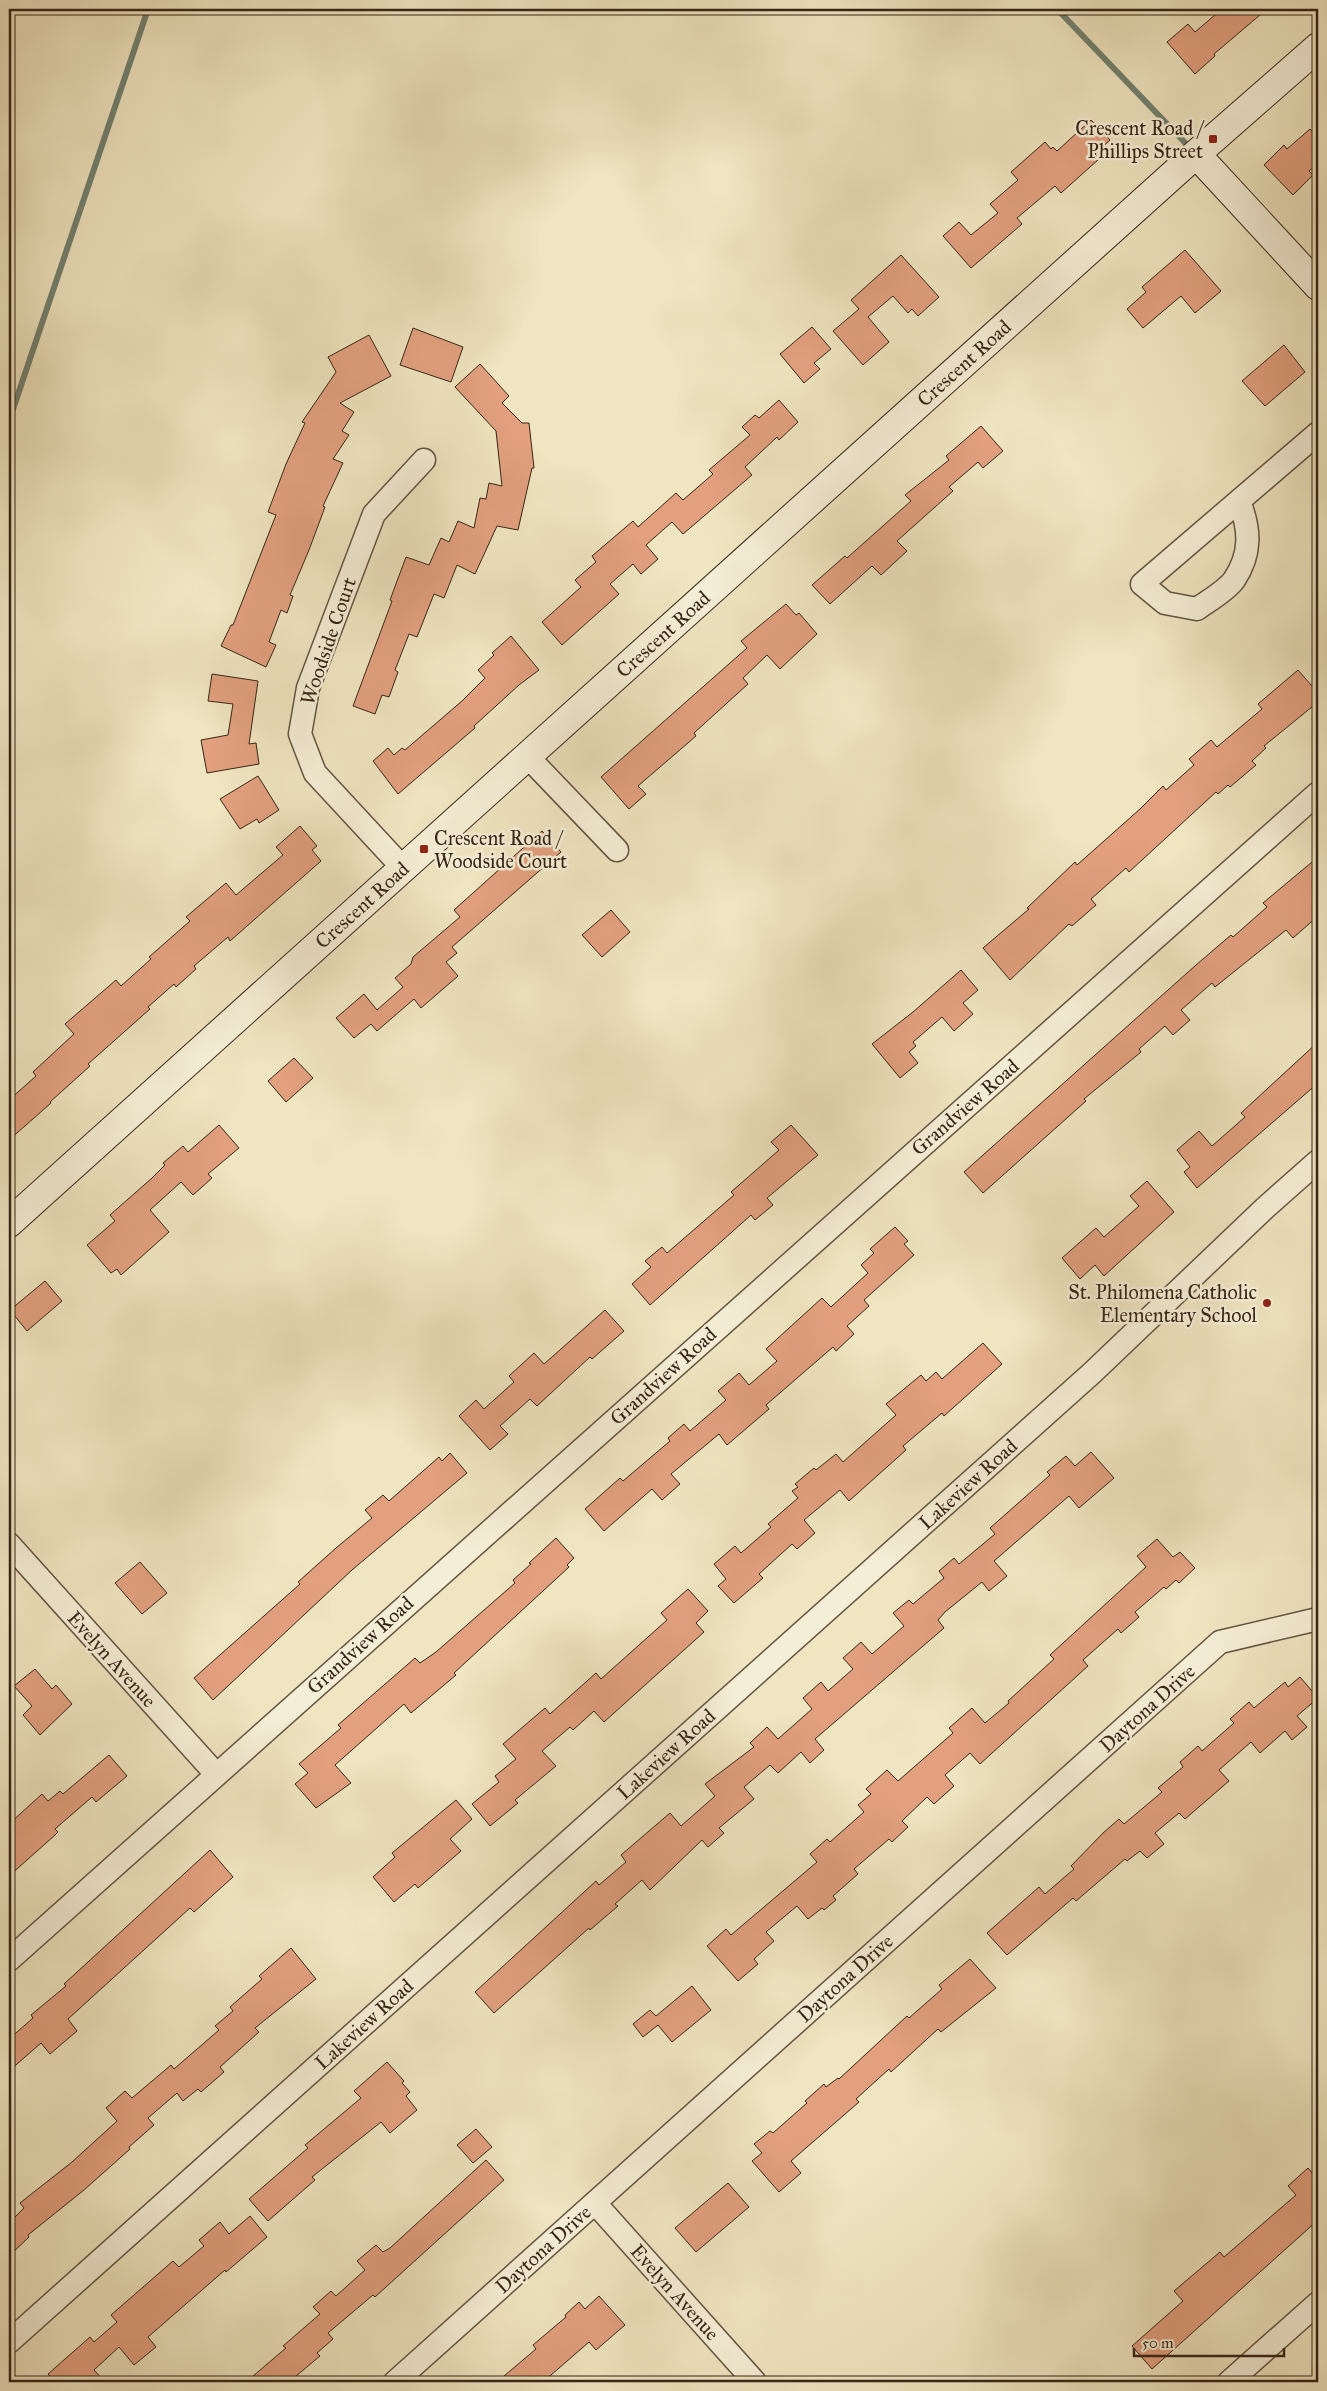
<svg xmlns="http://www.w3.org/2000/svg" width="1327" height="2391" viewBox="0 0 1327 2391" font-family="'IM FELL Great Primer',serif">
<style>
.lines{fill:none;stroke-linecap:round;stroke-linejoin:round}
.stream{stroke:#728271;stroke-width:6}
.building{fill:#e2a07f;stroke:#362518}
.street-casing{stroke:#645542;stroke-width:25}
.secondary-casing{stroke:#362518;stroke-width:30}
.street{stroke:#f5eed6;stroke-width:22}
.secondary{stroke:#f5eed6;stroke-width:28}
.poi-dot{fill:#8f2418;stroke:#f5eed6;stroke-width:2}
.labels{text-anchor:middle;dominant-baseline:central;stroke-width:5;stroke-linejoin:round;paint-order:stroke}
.poi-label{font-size:20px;fill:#362518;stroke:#f5eed6;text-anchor:end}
.street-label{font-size:20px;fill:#362518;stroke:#f5eed6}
</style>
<rect width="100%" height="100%" fill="#efe5c0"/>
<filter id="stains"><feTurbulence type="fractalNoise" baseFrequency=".004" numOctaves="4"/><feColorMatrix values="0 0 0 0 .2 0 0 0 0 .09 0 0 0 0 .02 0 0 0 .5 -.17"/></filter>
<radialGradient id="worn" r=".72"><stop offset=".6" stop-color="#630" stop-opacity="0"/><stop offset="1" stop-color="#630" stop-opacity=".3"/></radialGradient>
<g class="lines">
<g class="stream">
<polyline points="1057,9 1192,150"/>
<polyline points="9,421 147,12 150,9"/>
</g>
</g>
<g class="building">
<polygon points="1222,9 1267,9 1214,54 1215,56 1195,74 1167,42 1188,24 1195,32"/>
<polygon points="1091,120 1110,140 1095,154 1099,159 1061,193 1055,186 1017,218 1022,224 971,268 943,236 959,222 971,235 998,213 990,204 1018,180 1011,172 1045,142 1051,149 1053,147 1057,151"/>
<polygon points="1310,129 1318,137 1318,163 1309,171 1313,175 1293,195 1264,165 1284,145 1287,149"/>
<polygon points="1185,250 1221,291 1195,313 1181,296 1143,328 1127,309 1146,292 1142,287"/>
<polygon points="901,255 939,297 918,316 912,309 908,313 893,296 868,317 889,342 863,365 833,331 859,309 851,300"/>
<polygon points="812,327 831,349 814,363 820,369 804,383 780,354"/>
<polygon points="413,328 463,347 451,382 400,365"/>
<polygon points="369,335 391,376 340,403 354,412 342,431 349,435 333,459 343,463 323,506 325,507 309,550 290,595 293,596 287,613 281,610 269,642 276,645 266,667 221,646 231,625 233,625 276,515 268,512 286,464 305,423 302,422 336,372 328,357"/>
<polygon points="1284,345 1305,372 1265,406 1242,381"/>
<polygon points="480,364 509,396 502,403 522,423 529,423 534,468 532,468 518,530 497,526 475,574 457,565 444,598 434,594 417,637 409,634 395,670 398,672 389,697 382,695 375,714 353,706 392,601 390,600 406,557 429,565 441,538 449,542 458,521 474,528 480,498 486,499 489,483 502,486 496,431 455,387"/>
<polygon points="779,400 798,422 779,440 777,437 745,467 752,475 683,534 672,522 646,545 658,559 641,574 633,564 610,584 619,594 562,645 542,622 581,587 575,580 596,562 592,556 633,521 638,527 676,493 683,500 713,474 709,470 750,435 742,427 755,415 759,418"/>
<polygon points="981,426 1003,451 983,468 978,462 949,487 953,491 897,541 907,551 881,575 872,566 830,604 812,585 845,556 847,558 911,501 905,495 949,460 946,456"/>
<polygon points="786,604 796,615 799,613 817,634 780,669 767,655 743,678 748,684 694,733 696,736 638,786 646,794 629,809 601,777 747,648 741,641"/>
<polygon points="511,636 539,670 519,685 474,726 475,728 398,794 373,761 388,748 394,755 402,748 405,750 462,701 485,678 478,670 494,655 492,653"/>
<polygon points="1298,670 1318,693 1318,702 1264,746 1266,748 1252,761 1256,765 1230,787 1228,785 1218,794 1216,792 1129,872 1126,868 1091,899 1096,905 1072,926 1069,924 1010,980 983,948 1029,909 1027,908 1075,862 1077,865 1140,809 1163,786 1166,790 1194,765 1189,759 1211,740 1217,747 1262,709 1258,704"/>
<polygon points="212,674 258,681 249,744 256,743 259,764 207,773 201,740 228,735 233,704 208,701"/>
<polygon points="258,776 279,810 259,823 257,819 240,829 220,799"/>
<polygon points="300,826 317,846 312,850 321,861 230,941 228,937 194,966 196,969 176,987 174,984 148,1007 150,1009 88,1064 90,1066 50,1102 51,1103 9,1140 9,1100 36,1076 33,1072 74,1034 65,1024 116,980 121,986 151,959 149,957 190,921 186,917 226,883 236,895 283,855 276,847"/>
<polygon points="542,831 561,852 452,947 457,953 446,962 458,976 421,1008 414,999 377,1031 371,1024 354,1038 336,1018 364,994 377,1010 403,987 395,978 411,964 413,957 460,917 454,910"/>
<polygon points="1318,857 1318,916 1293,938 1286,930 1215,987 1212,983 1181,1010 1190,1020 1173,1035 1165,1026 1139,1049 1141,1052 1084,1099 1086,1101 983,1193 964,1172 1196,965 1231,935 1233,937 1267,907 1263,903"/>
<polygon points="611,910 630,932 602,957 582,935"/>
<polygon points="961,970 978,990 963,1003 973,1014 954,1031 942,1017 913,1042 916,1046 909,1052 918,1063 900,1078 872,1044 913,1012"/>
<polygon points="1318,1042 1318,1083 1197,1188 1184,1172 1190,1167 1177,1150 1199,1131 1212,1146 1245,1117 1241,1113"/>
<polygon points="294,1058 313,1078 286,1102 268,1081"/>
<polygon points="219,1125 239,1148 208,1174 212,1178 193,1195 181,1182 150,1210 169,1232 121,1275 117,1269 111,1273 87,1245 115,1221 110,1215 152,1178 165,1165 163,1163 183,1146 188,1152"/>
<polygon points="791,1125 818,1155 767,1198 773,1205 755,1220 751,1215 650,1305 632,1284 651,1267 645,1261 662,1247 667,1253 734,1195 731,1192 779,1150 771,1142"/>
<polygon points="1147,1181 1174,1212 1104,1276 1095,1265 1080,1279 1062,1258 1096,1228 1104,1237 1139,1206 1130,1196"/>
<polygon points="895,1227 908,1241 904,1244 914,1255 864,1300 869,1306 847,1326 854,1334 836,1351 833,1347 766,1405 769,1409 727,1445 719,1434 671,1474 680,1484 662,1500 652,1489 604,1531 585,1509 620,1478 623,1481 670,1441 668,1438 684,1424 690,1431 726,1400 718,1391 739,1373 749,1385 777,1361 766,1349 822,1298 831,1307 868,1273 861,1265 874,1253 870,1249"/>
<polygon points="45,1281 62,1301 27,1331 10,1310"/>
<polygon points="605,1310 624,1331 592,1359 590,1357 537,1406 530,1399 500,1426 508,1434 490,1450 459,1416 476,1400 484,1409 514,1382 509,1376 534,1353 544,1364"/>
<polygon points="983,1343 1002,1364 944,1416 942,1413 903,1446 906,1450 849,1501 840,1490 804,1520 815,1533 797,1549 792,1544 759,1574 763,1578 734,1603 718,1586 726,1579 714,1564 735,1546 741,1553 771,1527 768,1524 798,1498 792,1491 798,1487 795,1484 814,1468 816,1470 836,1454 843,1462 896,1415 886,1404 921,1375 926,1381 936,1372 942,1379"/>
<polygon points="1091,1452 1114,1478 1079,1508 1069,1496 994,1561 1007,1576 989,1591 982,1582 945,1612 938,1620 944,1628 815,1739 824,1750 810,1763 801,1752 778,1773 770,1765 744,1787 754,1799 719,1828 724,1833 708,1847 702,1840 650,1890 642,1880 615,1904 618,1906 590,1930 589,1928 494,2013 475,1992 596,1881 599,1885 626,1862 621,1855 670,1813 681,1826 715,1796 705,1784 754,1747 750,1743 767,1727 778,1739 812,1709 803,1698 821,1682 828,1691 853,1669 843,1658 861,1642 872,1654 904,1626 893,1613 909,1600 913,1604 944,1578 939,1571 954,1558 959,1564 995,1534 990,1528 1050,1475 1047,1472 1066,1456 1075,1466"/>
<polygon points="450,1453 467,1473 352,1570 213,1700 194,1678 300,1584 298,1582 336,1548 372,1518 365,1510 383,1495 389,1501 439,1457 442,1461"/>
<polygon points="556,1538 574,1558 567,1565 569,1567 454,1673 456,1675 411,1713 404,1704 335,1765 351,1783 316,1808 295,1784 308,1773 299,1764 341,1728 338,1725 415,1658 420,1663 436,1652 515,1583 513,1580 531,1564 529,1563"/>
<polygon points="1157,1539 1173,1557 1180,1552 1195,1568 1179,1583 1176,1580 1166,1589 1164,1587 1135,1612 1139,1617 1121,1633 1118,1629 1083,1660 1088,1666 980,1764 970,1753 945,1775 954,1786 934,1804 927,1797 902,1821 908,1827 892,1842 889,1839 854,1869 858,1874 833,1896 836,1900 824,1910 822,1908 808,1919 797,1906 766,1932 774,1941 754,1959 758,1964 738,1981 707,1946 726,1929 731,1935 817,1862 810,1854 827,1839 830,1842 864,1812 858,1805 871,1794 866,1789 887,1770 898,1781 953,1733 949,1728 972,1708 985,1723 1009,1703 1008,1701 1054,1659 1050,1655 1146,1567 1137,1556"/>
<polygon points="140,1562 167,1593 142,1614 115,1583"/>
<polygon points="688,1589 708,1611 696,1623 704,1632 604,1722 594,1711 573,1730 570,1727 542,1751 556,1766 515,1800 518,1803 490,1826 472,1804 499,1782 495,1776 516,1759 503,1744 545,1708 550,1714 596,1673 601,1679 667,1620 661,1613"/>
<polygon points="35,1669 52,1689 56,1685 72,1704 40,1735 23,1715 32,1706 14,1686"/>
<polygon points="1300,1677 1318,1698 1297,1716 1307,1727 1292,1740 1285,1731 1260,1753 1251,1742 1219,1770 1229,1781 1185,1819 1179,1813 1155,1833 1164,1844 1147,1858 1140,1851 1127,1861 1125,1859 1076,1901 1073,1898 1007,1955 987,1933 1039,1887 1045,1894 1074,1869 1071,1866 1103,1833 1119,1819 1124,1824 1162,1792 1158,1788 1183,1767 1180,1762 1198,1746 1202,1751 1234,1723 1230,1719 1249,1702 1254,1708 1285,1682 1288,1687"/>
<polygon points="109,1755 127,1776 96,1802 92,1797 55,1829 58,1832 54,1836 9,1876 9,1824 42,1794 48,1801 60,1791 63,1794"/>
<polygon points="456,1800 472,1819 450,1839 461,1851 418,1888 415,1884 394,1902 373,1877 395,1857 392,1853"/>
<polygon points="210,1850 233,1877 194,1912 190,1908 68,2019 77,2031 50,2054 41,2043 9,2071 9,2039 33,2018 31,2015 66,1986 64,1984"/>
<polygon points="291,1948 316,1979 255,2028 259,2032 220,2067 224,2072 201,2092 198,2089 183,2101 177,2093 148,2118 154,2125 129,2147 130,2149 84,2190 28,2235 29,2237 9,2256 9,2223 24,2208 20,2203 72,2162 117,2121 106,2108 125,2091 132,2098 171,2065 174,2069 219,2030 215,2026 233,2011 230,2007 262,1979 259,1976"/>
<polygon points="970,1959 996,1988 941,2032 938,2029 891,2072 889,2069 856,2099 859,2102 791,2161 801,2173 779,2192 752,2161 762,2153 754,2144 770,2131 773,2133 807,2103 805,2101 824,2084 826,2087 838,2078 839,2079 907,2016 909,2018 942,1989 939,1985"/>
<polygon points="692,1986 711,2010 672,2042 658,2025 643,2037 633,2024 650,2010 656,2016"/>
<polygon points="387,2062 404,2081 402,2083 410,2092 406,2096 417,2110 390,2133 381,2122 312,2177 315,2180 268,2221 249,2199 308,2148 305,2145 361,2098 354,2091"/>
<polygon points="476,2129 492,2147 473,2163 457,2145"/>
<polygon points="486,2160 504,2180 375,2297 373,2295 328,2333 333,2339 317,2353 320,2356 289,2382 246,2382 286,2348 283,2346 320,2314 313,2307 331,2291 336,2296 365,2270 357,2261 376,2245 383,2252 390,2248"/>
<polygon points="1308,2168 1318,2180 1318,2220 1152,2369 1132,2346 1183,2301 1174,2291 1220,2252 1224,2257 1296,2195 1288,2186"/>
<polygon points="728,2183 749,2207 696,2252 675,2228"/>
<polygon points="250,2216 267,2237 226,2272 225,2270 148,2337 156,2347 134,2365 119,2347 94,2370 105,2382 55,2382 48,2374 90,2337 94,2342 117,2322 111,2315 173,2261 179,2267 204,2246 199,2240 220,2222 229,2234"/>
<polygon points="599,2296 625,2325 596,2350 589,2342 543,2382 497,2382 536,2349 533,2345 566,2317 565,2315 579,2302 585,2309"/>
</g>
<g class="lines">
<defs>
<g id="street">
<path d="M1239,501C1250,529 1252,553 1234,580C1226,591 1208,601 1197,609L1165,603L1142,584L1318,433"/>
<polyline points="527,756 617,850"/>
<polyline points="403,868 315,773 300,734 308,688 374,514 424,460"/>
<polyline points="9,1544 216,1774"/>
<polyline points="9,1960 1318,793"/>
<polyline points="595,2203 755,2382"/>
<polyline points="9,2342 1092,1373 1265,1208 1318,1161"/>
<polyline points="395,2382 1220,1642 1318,1619"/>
<polyline points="1229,2382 1318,2303"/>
</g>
<g id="secondary">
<polyline points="1196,154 1318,286"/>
<polyline points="9,1223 1196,154 1318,47"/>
</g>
</defs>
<use href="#street" class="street-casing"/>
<use href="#secondary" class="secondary-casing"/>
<use href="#street" class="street"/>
<use href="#secondary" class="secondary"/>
</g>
<g class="poi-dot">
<rect x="1208" y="134" width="10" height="10" rx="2.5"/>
<rect x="419" y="844" width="10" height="10" rx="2.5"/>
<circle cx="1267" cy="1303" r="5"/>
</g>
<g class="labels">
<g class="poi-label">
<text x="1203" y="128">Crescent Road /<tspan x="1203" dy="23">Phillips Street</tspan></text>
<text x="434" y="838" text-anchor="start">Crescent Road /<tspan x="434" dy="23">Woodside Court</tspan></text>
<text x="1257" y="1292">St. Philomena Catholic<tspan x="1257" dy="23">Elementary School</tspan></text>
</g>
<g class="street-label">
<text transform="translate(964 363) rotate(-42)">Crescent Road</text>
<text transform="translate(663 634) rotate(-42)">Crescent Road</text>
<text transform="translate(328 641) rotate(-71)">Woodside Court</text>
<text transform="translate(362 905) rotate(-42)">Crescent Road</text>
<text transform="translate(965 1107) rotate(-41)">Grandview Road</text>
<text transform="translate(663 1376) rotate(-42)">Grandview Road</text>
<text transform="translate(968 1484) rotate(-42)">Lakeview Road</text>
<text transform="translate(360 1645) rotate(-42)">Grandview Road</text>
<text transform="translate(112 1659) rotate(48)">Evelyn Avenue</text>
<text transform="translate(1147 1708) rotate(-42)">Daytona Drive</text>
<text transform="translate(666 1754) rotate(-42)">Lakeview Road</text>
<text transform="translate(845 1978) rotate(-42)">Daytona Drive</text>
<text transform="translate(364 2024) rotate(-42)">Lakeview Road</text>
<text transform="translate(543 2249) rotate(-42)">Daytona Drive</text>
<text transform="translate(675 2292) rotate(48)">Evelyn Avenue</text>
</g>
</g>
<rect width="1327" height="2391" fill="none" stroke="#efe5c0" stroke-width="30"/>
<rect x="10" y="10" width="1307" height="2371" fill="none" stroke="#362518" stroke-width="2.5"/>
<rect x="15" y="15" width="1297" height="2361" fill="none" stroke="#362518"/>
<path d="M1134 2348v8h150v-8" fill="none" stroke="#362518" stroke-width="2.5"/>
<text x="1142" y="2348" font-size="15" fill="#362518" stroke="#f5eed6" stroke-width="4" paint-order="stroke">50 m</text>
<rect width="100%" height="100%" filter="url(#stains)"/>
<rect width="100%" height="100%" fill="url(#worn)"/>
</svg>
